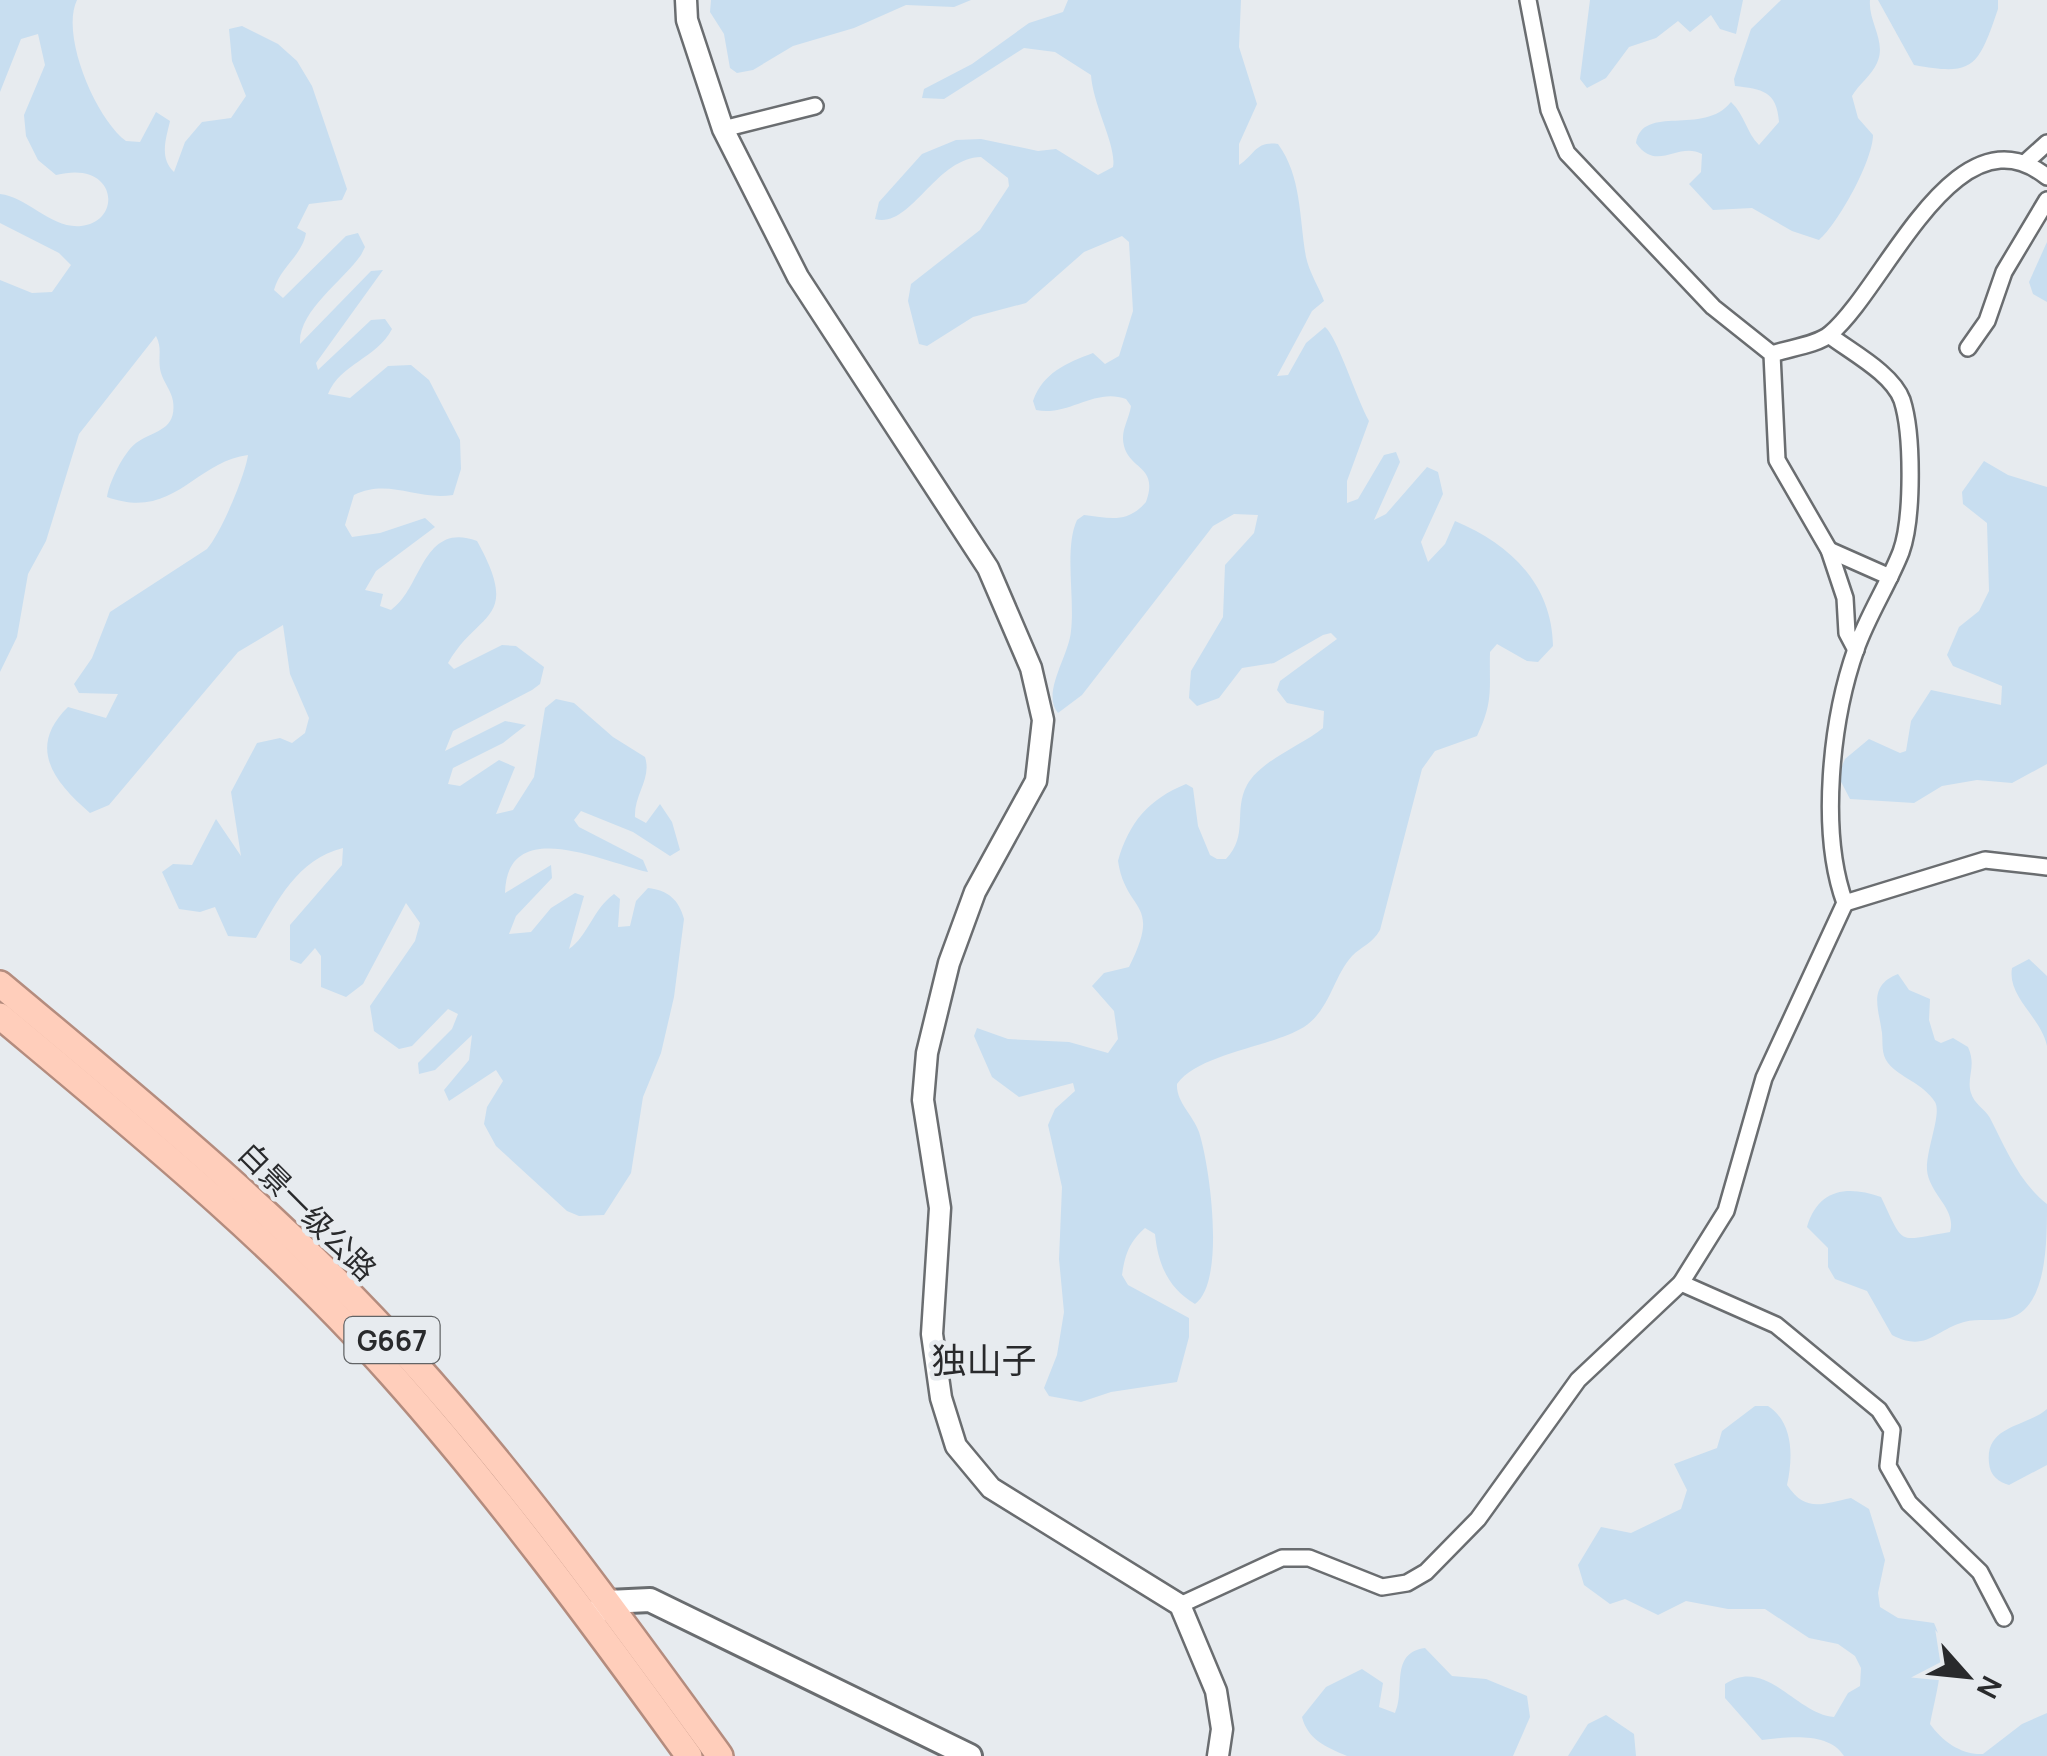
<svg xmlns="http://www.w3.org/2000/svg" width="2047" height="1756" viewBox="0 0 2047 1756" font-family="Manrope,'Noto Sans SC',sans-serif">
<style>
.grass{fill:#c8def0}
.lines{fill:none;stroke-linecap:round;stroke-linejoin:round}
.minor-casing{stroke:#6a6d70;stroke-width:20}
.tertiary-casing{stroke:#6a6d70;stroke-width:25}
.secondary-casing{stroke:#6a6d70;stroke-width:28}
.trunk-casing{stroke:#b48c7e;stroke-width:30}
.minor{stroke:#fff;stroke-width:15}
.tertiary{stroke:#fff;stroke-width:20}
.secondary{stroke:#fff;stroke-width:22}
.trunk{stroke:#ffcebb;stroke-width:25}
.labels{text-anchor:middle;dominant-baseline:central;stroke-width:9;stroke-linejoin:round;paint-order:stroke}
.shield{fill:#e7ebef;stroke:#626466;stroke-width:2.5}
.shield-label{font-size:28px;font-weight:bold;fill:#292a2c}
.street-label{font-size:30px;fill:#292a2c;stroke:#e7ebef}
.quarter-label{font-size:35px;fill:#292a2c;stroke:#e7ebef}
</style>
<rect width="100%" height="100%" fill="#e7ebef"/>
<g class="grass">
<path d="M0,0H77C60,35 96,119 126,141L140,142L156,112L170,121C166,139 159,158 174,172L185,142L202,122L231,118L246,96L232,61L229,29L242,26L278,44L297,61L312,86L347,189L342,200L309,204L297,228L306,233C302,256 280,267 274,290L283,298L346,236L358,233L365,247L361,255C343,281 298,311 300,344L371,271L383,270L316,363L318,370L371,320L385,319L392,329C377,358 340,364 328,394L350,398L388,366L411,365L429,380L460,440L461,469L453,495C417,501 389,478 354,495L345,525L352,537L380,533L425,518L435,527L376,571L365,590L383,594L380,606L391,610C422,589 422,521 477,541C522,622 478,610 448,663L454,669L502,645L516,646L544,667L540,684L532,690L453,731L445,751L505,721L526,725L503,743L453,768L448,784L460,786L499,760L515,767L496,814L513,810L534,777L545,708L556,699L574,703L613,737L645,757C652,779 634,794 635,817L646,823L660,804L672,822L680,850L670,856L633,832L581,811L574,820L579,827L643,860L648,872C603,862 507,814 505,893L551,865L552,878L516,916L509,934L531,932L551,908L575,893L584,896L569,949C588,936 593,909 614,894L620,899L618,927L630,926L636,901L648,888C668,890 679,900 684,919L674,997L661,1053L643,1097L631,1173L604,1215L579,1216L567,1211L496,1146L484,1124L487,1107L503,1081L496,1070L449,1101L444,1090L469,1060L472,1035L435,1070L419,1074L418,1063L452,1029L458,1014L448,1009L412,1046L399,1049L374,1031L370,1006L415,941L420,923L406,903L363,984L346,997L321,987V956L315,948L301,964L290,960V925L342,865L343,848C298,859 277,901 256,938L228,936L215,907L200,912L179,909L162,872L173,864L192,865L216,819L241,856L231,792L257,743L280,738L292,743L305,733L309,718L290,674L283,625L238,652L109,805L90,813C53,781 27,747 68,707L106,718L118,694L79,693L74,684L92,658L110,612L207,549C221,533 245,476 248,455C194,462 174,521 107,497C109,482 124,452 136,443C154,430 177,431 173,401C171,390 164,383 161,373C157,358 163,349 156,336L79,434L46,541L28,574L17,637L0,672V280L32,293L52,292L71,265L59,253L0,223V194C28,197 51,229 81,226C123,222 118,159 56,175L38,160L26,136L24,115L45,65L38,34L21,39L0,92Z"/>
<polygon points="711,0 971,0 954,7 906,5 854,28 793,46 753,70 737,73 730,68 724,34 710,12"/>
<path d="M1068,0H1241L1239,47L1257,104L1239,144V165C1255,155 1255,141 1278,144C1302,177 1299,218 1306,257C1309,272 1319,287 1324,301L1312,311L1277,376L1288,375L1306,343L1325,327C1337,336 1357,400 1369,421L1347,481V503L1358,499L1384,455L1396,452L1400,462L1374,520L1386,514L1427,467L1438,472L1443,494L1421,542L1428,562L1445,544L1455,521C1510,544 1552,584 1553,646L1538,662L1527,661L1497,644L1490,652C1489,688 1494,701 1477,736L1435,751L1422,769L1380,930C1372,944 1362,946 1352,956C1333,977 1330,1010 1304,1027C1269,1048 1200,1053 1177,1084C1176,1102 1193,1115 1199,1132C1210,1166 1226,1282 1195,1304C1168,1288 1158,1264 1155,1234L1145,1228C1129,1242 1125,1255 1122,1275L1128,1285L1189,1318V1337L1177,1382L1111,1392L1081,1402L1049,1396L1044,1388L1057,1355L1064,1312L1059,1259L1062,1187L1048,1125L1055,1109L1075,1091L1073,1083L1019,1097L992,1077L974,1036L977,1028L1008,1039L1069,1042L1108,1053L1118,1039L1114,1011L1092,986L1104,973L1129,967C1163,900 1126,914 1118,861C1129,822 1149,799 1186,784L1193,788L1198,826L1210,855L1217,859H1226C1249,835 1233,811 1247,785C1261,760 1301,746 1323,728L1324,711L1287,703L1277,690L1280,681L1337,639L1331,633L1323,635L1274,663L1242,668L1219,698L1197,706L1189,698L1191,671L1223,617L1225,565L1254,533L1258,515L1234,514L1213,526L1082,695L1058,713C1041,693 1069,656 1071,631C1075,599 1064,548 1077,520L1084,515C1110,518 1127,524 1146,502C1159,466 1130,470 1124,446C1120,431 1129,420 1131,406L1126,399C1095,387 1068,417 1036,410L1033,401C1043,373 1066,363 1093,353L1105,364L1119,356L1133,311L1129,242L1122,236L1084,252L1026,303L973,317L927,346L919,344L908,301L911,284L980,230L1009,186L1008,178L981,157C935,158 911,229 875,219L879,202L922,154L956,140L981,139L1038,151L1056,149L1098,175L1113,167C1117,146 1093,106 1091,75L1055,52L1024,48L944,99L922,98L924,89L972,64L1029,23L1063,12Z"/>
<polygon points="1590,0 1743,0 1736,34 1720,29 1711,15 1690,32 1678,21 1656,38 1629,47 1606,78 1587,88 1580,79"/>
<path d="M1781,0H1870C1868,22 1887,42 1877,63C1871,76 1859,84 1852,96L1858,118L1873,135C1873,160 1838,224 1819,240L1792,231L1752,208L1713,210L1689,184L1701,172L1702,154C1678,141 1657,173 1636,143C1643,103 1703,137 1731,102C1745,115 1746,132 1759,145L1779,122C1777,91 1762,89 1735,86L1734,79L1751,29Z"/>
<path d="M1878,0H1998V9C1978,68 1973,76 1914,65Z"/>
<polygon points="2047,242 2047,302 2033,294 2029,282"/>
<polygon points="1984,461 2008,475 2047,487 2047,764 2012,783 1977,780 1942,786 1914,803 1850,799 1838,776 1845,759 1869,739 1900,753 1906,751 1911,721 1931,690 2001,705 2002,686 1953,666 1947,655 1959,627 1979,611 1989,591 1987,523 1963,504 1962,492"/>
<path d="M2029,959L2047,976V1046C2041,1017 2007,997 2012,968Z"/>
<path d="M1898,974L1909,990L1930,999L1929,1020L1935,1040L1941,1043L1953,1038L1968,1047C1977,1067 1966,1077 1971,1093C1974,1104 1985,1109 1990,1118C2006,1149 2019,1182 2047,1204C2047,1243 2047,1307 2010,1318C1995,1322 1978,1318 1964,1322C1935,1330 1926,1353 1892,1335L1867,1291L1835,1279L1828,1267V1248L1807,1227C1818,1189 1847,1185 1881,1197C1905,1247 1896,1241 1950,1232C1957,1209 1929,1194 1927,1170C1926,1149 1942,1114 1935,1102C1923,1083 1900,1078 1888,1063C1881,1054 1883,1043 1882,1033C1879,1009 1867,986 1898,974Z"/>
<path d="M1755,1406H1768C1794,1423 1793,1458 1787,1485C1806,1513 1822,1504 1851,1498L1869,1509L1885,1560L1878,1593L1880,1607L1898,1618L1934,1623C1949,1654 1936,1692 1930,1724C1942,1741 1961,1755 1983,1754L2022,1724L2047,1713V1756H1844C1829,1731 1786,1737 1762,1740L1725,1698V1684C1766,1656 1796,1714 1834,1717L1848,1693L1860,1686L1861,1668L1855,1656L1838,1644L1809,1638L1765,1609H1728L1686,1601L1658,1615L1625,1599L1610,1604L1584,1585L1578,1565L1601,1527L1631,1533L1681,1509L1687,1490L1674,1464L1717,1448L1722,1431Z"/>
<path d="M2047,1409V1465L2009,1485C1999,1482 1990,1476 1989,1463C1985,1425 2025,1428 2047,1409Z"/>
<path d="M1425,1648L1452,1676L1486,1679L1527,1696L1530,1717L1513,1756H1347C1326,1747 1308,1740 1302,1717L1326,1687L1362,1669L1383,1683L1379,1707L1395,1713C1406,1690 1389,1653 1425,1648Z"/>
<polygon points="1606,1715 1634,1734 1636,1756 1568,1756 1588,1724"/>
</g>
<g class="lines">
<defs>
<g id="minor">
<polyline points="1528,0 1549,110 1567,153 1713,307 1772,354 1777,460 1829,550 1845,598 1847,633 1856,650"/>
<polyline points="723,129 815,106"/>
<polyline points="2027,161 2047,143"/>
<polyline points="1968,348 1987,321 2004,272 2047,200"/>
<path d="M1772,354C1789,348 1817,345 1830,334C1886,287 1956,104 2047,177"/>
<polyline points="1829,550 1890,577"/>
<polyline points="1845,903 1985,860 2047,867"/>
<polyline points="1681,1283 1776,1325 1879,1410 1892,1430 1888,1466 1909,1503 1980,1572 2004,1618"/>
<path d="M1180,1605L1282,1558H1309L1382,1587L1407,1583L1426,1572L1478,1519L1578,1380L1681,1283L1726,1211L1764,1078L1845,903C1819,832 1831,720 1856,649C1868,615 1888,585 1901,552C1913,519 1913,434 1902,400C1892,373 1851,352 1829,335"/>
</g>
<polyline id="tertiary" points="686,0 687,20 723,129 798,277 988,568 1031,668 1043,720 1036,781 975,892 949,963 927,1053 923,1100 940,1208 932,1334 941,1398 956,1446 991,1488 1180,1605 1216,1691 1222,1729 1218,1756"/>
<polyline id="secondary" points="598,1611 608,1602 650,1600 970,1756"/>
<g id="trunk">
<path d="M0,984C141,1102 285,1219 408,1356C521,1481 621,1620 720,1756"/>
<path d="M0,1016C135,1129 274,1242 391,1374C498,1494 595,1626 689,1756"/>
</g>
</defs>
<use href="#minor" class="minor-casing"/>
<use href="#tertiary" class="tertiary-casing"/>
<use href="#secondary" class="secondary-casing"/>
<use href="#trunk" class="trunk-casing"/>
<use href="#minor" class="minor"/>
<use href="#tertiary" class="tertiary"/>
<use href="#secondary" class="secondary"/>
<use href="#trunk" class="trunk"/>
</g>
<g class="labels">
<rect class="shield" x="344.5" y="1317" width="95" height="46" rx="8"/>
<g class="shield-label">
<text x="392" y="1340">G667</text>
</g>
<g class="street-label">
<text transform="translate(308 1211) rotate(45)">白景一级公路</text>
</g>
<g class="quarter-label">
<text x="984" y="1360">独山子</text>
</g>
</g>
<g transform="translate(1967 1676) rotate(117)" stroke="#e7ebef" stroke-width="8" paint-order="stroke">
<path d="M0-8L18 38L0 25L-18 38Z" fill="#292a2c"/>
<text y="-15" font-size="28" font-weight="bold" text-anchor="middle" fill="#292a2c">N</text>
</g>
</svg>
